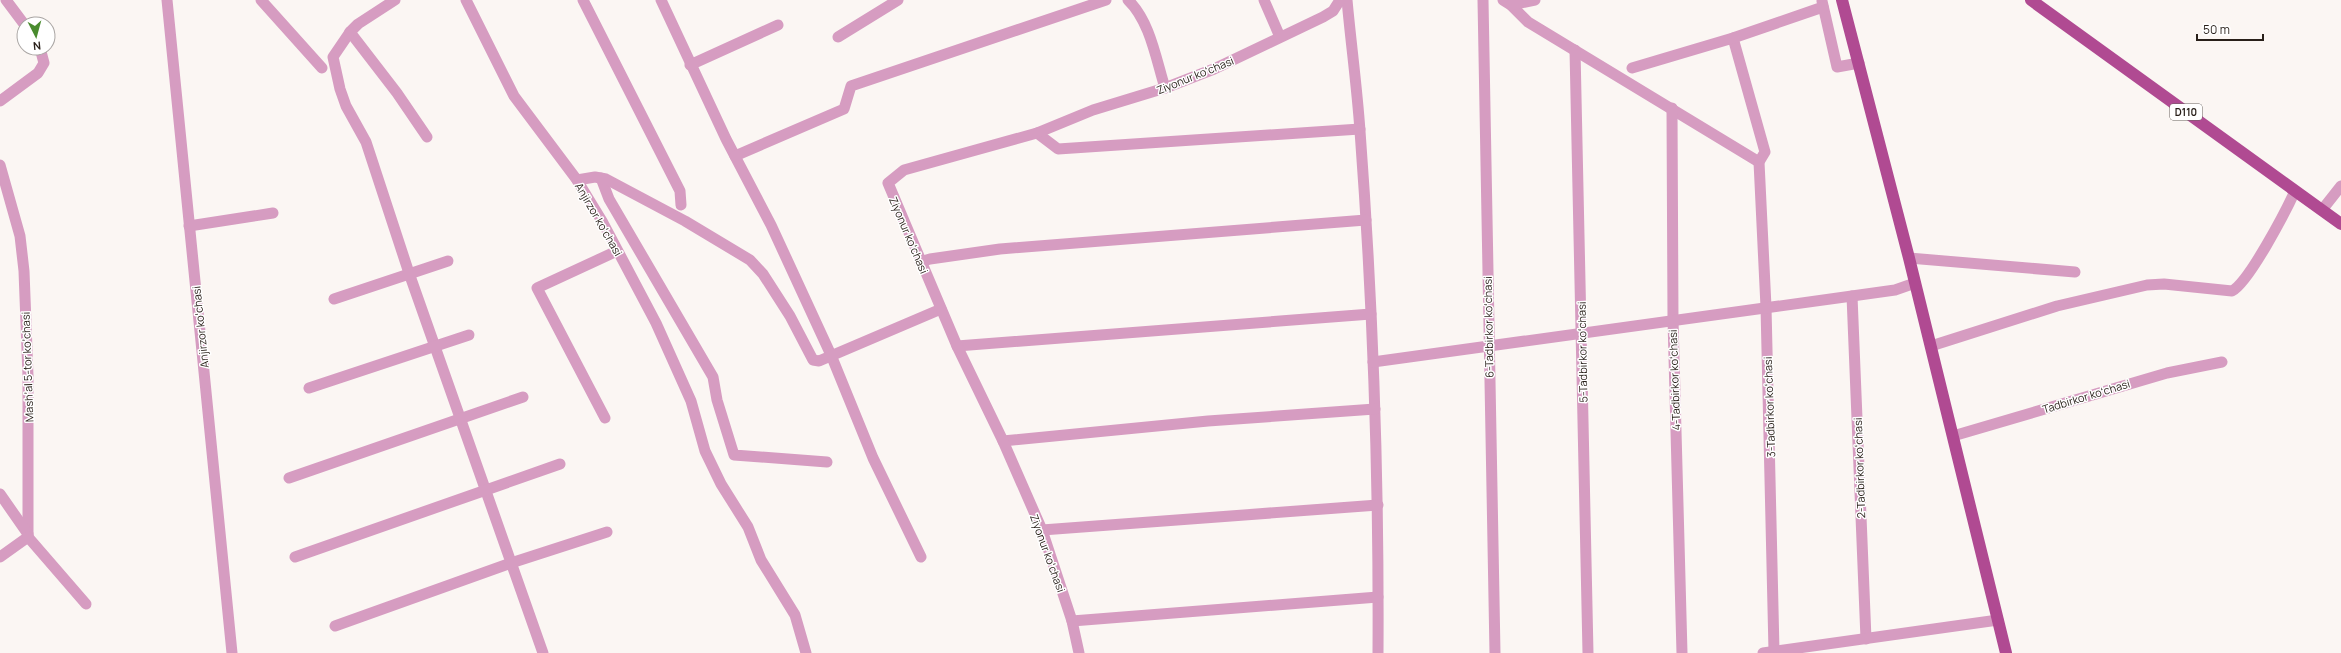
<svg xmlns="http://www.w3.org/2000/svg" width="2341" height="653" viewBox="0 0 2341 653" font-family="Manrope,sans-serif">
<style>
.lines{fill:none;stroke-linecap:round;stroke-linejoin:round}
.minor{stroke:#d69cc1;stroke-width:11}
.major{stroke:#b04a92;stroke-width:12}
.labels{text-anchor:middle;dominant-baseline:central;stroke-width:3;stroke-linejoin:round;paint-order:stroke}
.shield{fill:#fff;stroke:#68625e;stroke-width:1}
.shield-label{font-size:10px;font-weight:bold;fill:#281f19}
.street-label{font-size:11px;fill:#281f19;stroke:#fff}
</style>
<rect width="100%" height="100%" fill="#fbf6f3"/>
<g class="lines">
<g class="minor">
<polyline points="6,0 24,24"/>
<polyline points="167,0 232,653"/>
<polyline points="261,0 322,68"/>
<polyline points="395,0 358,24 350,32 397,93 427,137"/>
<polyline points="466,0 514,96 577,180 602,221 656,323 691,401 705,451 721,484 748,527 761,560 795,615 806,653"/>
<polyline points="583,0 680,191 681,205"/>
<polyline points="661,0 726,139 771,225 831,355 873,458 921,557"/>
<path d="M1128,0C1150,21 1156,59 1165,88"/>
<polyline points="1264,0 1280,37"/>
<path d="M1347,0C1351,44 1357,87 1360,131C1373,305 1379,479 1378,653"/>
<polyline points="1483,0 1495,653"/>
<polyline points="1503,0 1511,5 1528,22 1759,162"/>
<polyline points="1822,1 1837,67 1859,63"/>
<polyline points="1511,5 1535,0"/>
<polyline points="350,32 333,57 340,89 346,106 366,142 409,273 543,653"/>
<polyline points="838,37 898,0"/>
<polyline points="1733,38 1765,152 1759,162 1766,307 1774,651"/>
<polyline points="1575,50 1588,653"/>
<polyline points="690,65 778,25"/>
<polyline points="1632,68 1733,38 1823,7"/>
<polyline points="0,101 38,73 44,63 40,48"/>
<polyline points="1672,108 1673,320 1682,653"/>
<polyline points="1037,133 1058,149 1360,129"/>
<polyline points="735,156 844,109 851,86 1106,0"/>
<polyline points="0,165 20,236 24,271 28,376 28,537 0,557"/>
<polyline points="601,178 609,199 713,377 717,400 734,455 827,462"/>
<polyline points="577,180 595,177 606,179 685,221 750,260 763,274 790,316 813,360 819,361 941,309"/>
<polyline points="2322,210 2341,186"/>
<polyline points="189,226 273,213"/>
<polyline points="1909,258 2075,272"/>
<polyline points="920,262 930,259 1000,249 1366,220"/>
<polyline points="1852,296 1866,639"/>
<polyline points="334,299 448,261"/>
<polyline points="957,346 1371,314"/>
<path d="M1931,346L2057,306L2147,285L2164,284L2232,291C2249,282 2286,211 2295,191"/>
<polyline points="1373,362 1852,296 1895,290 1915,283"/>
<polyline points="309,388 469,335"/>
<polyline points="605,418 537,288 617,251"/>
<polyline points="1953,436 2167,373 2222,362"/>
<polyline points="1003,441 1208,421 1375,409"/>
<polyline points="289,478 523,397"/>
<polyline points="0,494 28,534"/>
<polyline points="1042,530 1378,505"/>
<polyline points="28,537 86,604"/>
<polyline points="295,557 560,464"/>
<polyline points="1072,621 1378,597"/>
<polyline points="335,626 511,563 607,532"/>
<polyline points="1079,653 1072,621 1042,530 1003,441 957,346 888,183 904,170 1037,133 1093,110 1165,88 1214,69 1323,17 1333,11 1340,0"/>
<polyline points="1763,653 1998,620"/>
</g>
<g class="major">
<polyline points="1842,0 1909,258 2006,653"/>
<polyline points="2031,0 2341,224"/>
</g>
</g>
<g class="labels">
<rect class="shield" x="2170" y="104" width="32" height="16" rx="3"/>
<g class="shield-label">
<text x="2186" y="112">D110</text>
</g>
<g class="street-label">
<text transform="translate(1195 75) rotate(-22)">Ziyonur koʻchasi</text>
<text transform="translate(599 219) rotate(60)">Anjirzor koʻchasi</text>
<text transform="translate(909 235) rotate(67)">Ziyonur koʻchasi</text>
<text transform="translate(200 327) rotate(-96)">Anjirzor koʻchasi</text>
<text transform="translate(1488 327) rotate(-91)">6-Tadbirkor koʻchasi</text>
<text transform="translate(1582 352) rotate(-91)">5-Tadbirkor koʻchasi</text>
<text transform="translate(27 367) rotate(-92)">Mashʼal 5-tor koʼchasi</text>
<text transform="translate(1674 380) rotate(-92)">4-Tadbirkor koʻchasi</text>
<text transform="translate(2086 396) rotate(-17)">Tadbirkor koʻchasi</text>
<text transform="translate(1769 407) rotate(-92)">3-Tadbirkor koʻchasi</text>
<text transform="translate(1859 468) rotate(-92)">2-Tadbirkor koʻchasi</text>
<text transform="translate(1048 553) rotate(70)">Ziyonur koʻchasi</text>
</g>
</g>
<g transform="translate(36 36) rotate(174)"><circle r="19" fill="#ffffff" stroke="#a9a5a3"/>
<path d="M0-3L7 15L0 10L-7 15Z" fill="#498b2e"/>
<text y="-6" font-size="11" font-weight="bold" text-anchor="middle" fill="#281f19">N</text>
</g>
<path d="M2197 34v6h66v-6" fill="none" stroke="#281f19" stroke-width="2"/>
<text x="2203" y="34" font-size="12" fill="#281f19" stroke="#ffffff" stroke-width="3" paint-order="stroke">50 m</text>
</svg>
